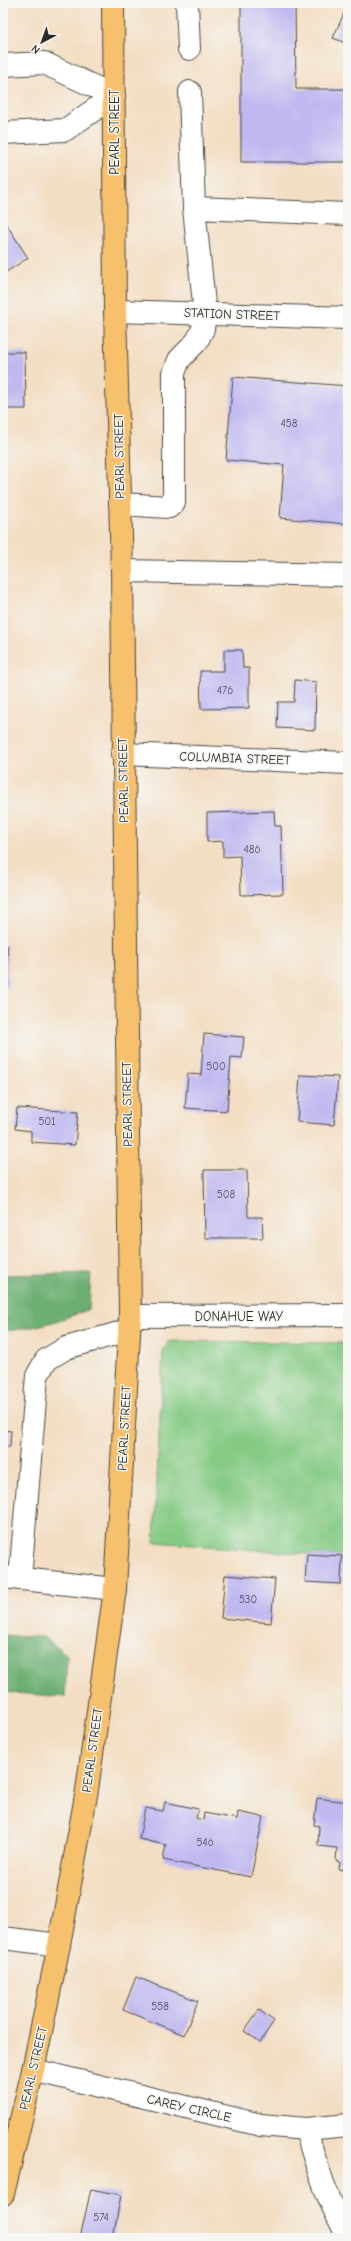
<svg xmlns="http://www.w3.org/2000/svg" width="351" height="2241" viewBox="0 0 351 2241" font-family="'Comic Neue',sans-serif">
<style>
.green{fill:#86cb85;stroke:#587b58}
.forest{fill:#6caf72;stroke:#4c6d4e}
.building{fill:#c0b9f1}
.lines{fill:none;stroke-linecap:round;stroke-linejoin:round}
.minor-casing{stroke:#494642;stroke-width:24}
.major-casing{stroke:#494642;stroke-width:24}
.minor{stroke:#fff;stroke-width:22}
.major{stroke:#f7c06c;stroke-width:22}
.labels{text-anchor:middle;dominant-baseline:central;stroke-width:3;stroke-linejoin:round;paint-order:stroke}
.number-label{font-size:11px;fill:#504e5c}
.street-label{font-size:13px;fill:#2b2b2b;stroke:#f6f6f2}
</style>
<rect width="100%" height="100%" fill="#f6f6f2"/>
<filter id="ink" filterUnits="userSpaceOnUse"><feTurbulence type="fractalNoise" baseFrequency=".025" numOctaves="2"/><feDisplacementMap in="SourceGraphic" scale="8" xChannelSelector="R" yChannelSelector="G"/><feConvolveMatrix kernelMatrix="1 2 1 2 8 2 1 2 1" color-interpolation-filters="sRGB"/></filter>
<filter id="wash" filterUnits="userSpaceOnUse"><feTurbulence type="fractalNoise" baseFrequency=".012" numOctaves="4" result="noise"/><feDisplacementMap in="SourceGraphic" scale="16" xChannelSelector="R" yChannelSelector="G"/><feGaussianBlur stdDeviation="0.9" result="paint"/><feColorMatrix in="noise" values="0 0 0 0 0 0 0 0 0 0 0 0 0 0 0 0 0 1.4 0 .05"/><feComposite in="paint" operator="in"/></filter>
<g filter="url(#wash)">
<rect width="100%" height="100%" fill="#f3dec3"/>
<polygon class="green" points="175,1341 348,1343 348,1557 154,1542 163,1351 168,1342"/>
<g class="forest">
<path d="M91,1273L89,1309C60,1321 34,1329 3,1331V1275Z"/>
<polygon points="3,1635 44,1637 67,1655 65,1697 3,1692"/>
</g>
<g id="blocks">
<g class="building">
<polygon points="241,3 295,3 296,89 348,89 348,162 241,162"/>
<polygon points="346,9 348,10 348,44 333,38"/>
<polygon points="3,219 28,258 3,274"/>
<polygon points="3,352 25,352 26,409 3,409"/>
<polygon points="233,377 348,386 348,524 280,518 284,465 226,460"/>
<polygon points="224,650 242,650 243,668 249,668 249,708 201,709 200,671 224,671"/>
<polygon points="295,680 316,682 315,730 277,728 278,702 294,702"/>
<polygon points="274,811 275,826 281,826 283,894 241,895 240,856 223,857 223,841 207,842 207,813"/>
<polygon points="3,945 7,945 8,987 3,987"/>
<polygon points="204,1034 244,1037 242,1058 231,1057 227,1111 185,1108 188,1074 201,1075"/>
<polygon points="300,1075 338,1077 334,1125 297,1122"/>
<polygon points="17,1108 78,1112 75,1145 31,1142 31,1131 15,1129"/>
<polygon points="204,1170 247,1170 248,1217 262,1217 263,1238 205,1238"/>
<polygon points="3,1430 11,1431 10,1447 3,1447"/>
<polygon points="307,1554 342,1556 341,1584 305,1582"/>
<polygon points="225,1575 275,1579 271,1623 221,1618"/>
<polygon points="317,1798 348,1802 348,1870 339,1869 340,1862 336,1861 337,1848 318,1846 319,1826 314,1825"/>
<polygon points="165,1802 198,1809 196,1818 203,1820 204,1813 237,1819 238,1812 263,1817 251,1877 163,1860 166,1845 139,1839 145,1808 163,1811"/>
<polygon points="136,1977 198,2001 184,2035 123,2010"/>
<polygon points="259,2010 274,2021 260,2042 244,2031"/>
<polygon points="91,2189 121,2195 113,2238 80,2238"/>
</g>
</g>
</g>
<g filter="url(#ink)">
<use href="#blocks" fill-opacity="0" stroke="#494642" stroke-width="1"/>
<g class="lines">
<defs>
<g id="minor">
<polyline points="187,3 189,49"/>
<polyline points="3,65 44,63 114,96"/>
<polyline points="190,92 194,208"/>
<polyline points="3,133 65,130 114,96"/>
<polyline points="115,311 348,318"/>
<polyline points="120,504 169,507 174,502 174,373 179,360 197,341 203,329 205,313 194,208 348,214"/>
<polyline points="122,571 348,575"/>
<polyline points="122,754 348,763"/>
<polyline points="130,1316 348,1315"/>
<polyline points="3,1577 115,1589"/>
<polyline points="20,1579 37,1376 46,1360 66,1348 129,1330"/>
<polyline points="3,1938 59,1945"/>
<polyline points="33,2070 261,2125 306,2129 348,2125"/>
<path d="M306,2129C316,2167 328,2202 348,2236"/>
</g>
<polyline id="major" points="3,2194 33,2070 59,1945 87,1790 115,1589 130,1316 122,571 115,311 113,3"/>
</defs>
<use href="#minor" class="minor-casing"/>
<use href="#major" class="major-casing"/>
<use href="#minor" class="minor"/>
<use href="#major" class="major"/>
</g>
</g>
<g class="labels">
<g class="number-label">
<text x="289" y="423">458</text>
<text x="225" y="690">476</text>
<text x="252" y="849">486</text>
<text x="216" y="1066">500</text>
<text x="47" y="1121">501</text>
<text x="226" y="1194">508</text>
<text x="248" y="1599">530</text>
<text x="205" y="1842">546</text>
<text x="160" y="2006">558</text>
<text x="101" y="2217">574</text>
</g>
<g class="street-label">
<text transform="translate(114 132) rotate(-90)">PEARL STREET</text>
<text transform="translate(232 314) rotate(2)">STATION STREET</text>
<text transform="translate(119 456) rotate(-91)">PEARL STREET</text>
<text transform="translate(235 758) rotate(2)">COLUMBIA STREET</text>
<text transform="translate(123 780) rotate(-91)">PEARL STREET</text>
<text transform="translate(127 1104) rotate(-91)">PEARL STREET</text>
<text x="239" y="1316">DONAHUE WAY</text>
<text transform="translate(124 1428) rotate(-87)">PEARL STREET</text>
<text transform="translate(92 1750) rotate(-82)">PEARL STREET</text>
<text transform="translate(33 2068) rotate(-77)">PEARL STREET</text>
<text transform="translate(189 2108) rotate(13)">CAREY CIRCLE</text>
</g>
</g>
<rect width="351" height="2241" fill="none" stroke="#f6f6f2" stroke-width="16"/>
<g transform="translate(42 42) rotate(221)" stroke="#f6f6f2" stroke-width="3" paint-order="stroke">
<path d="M0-3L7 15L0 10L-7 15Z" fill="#2b2b2b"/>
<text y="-6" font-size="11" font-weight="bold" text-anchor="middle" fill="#2b2b2b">N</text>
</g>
</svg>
